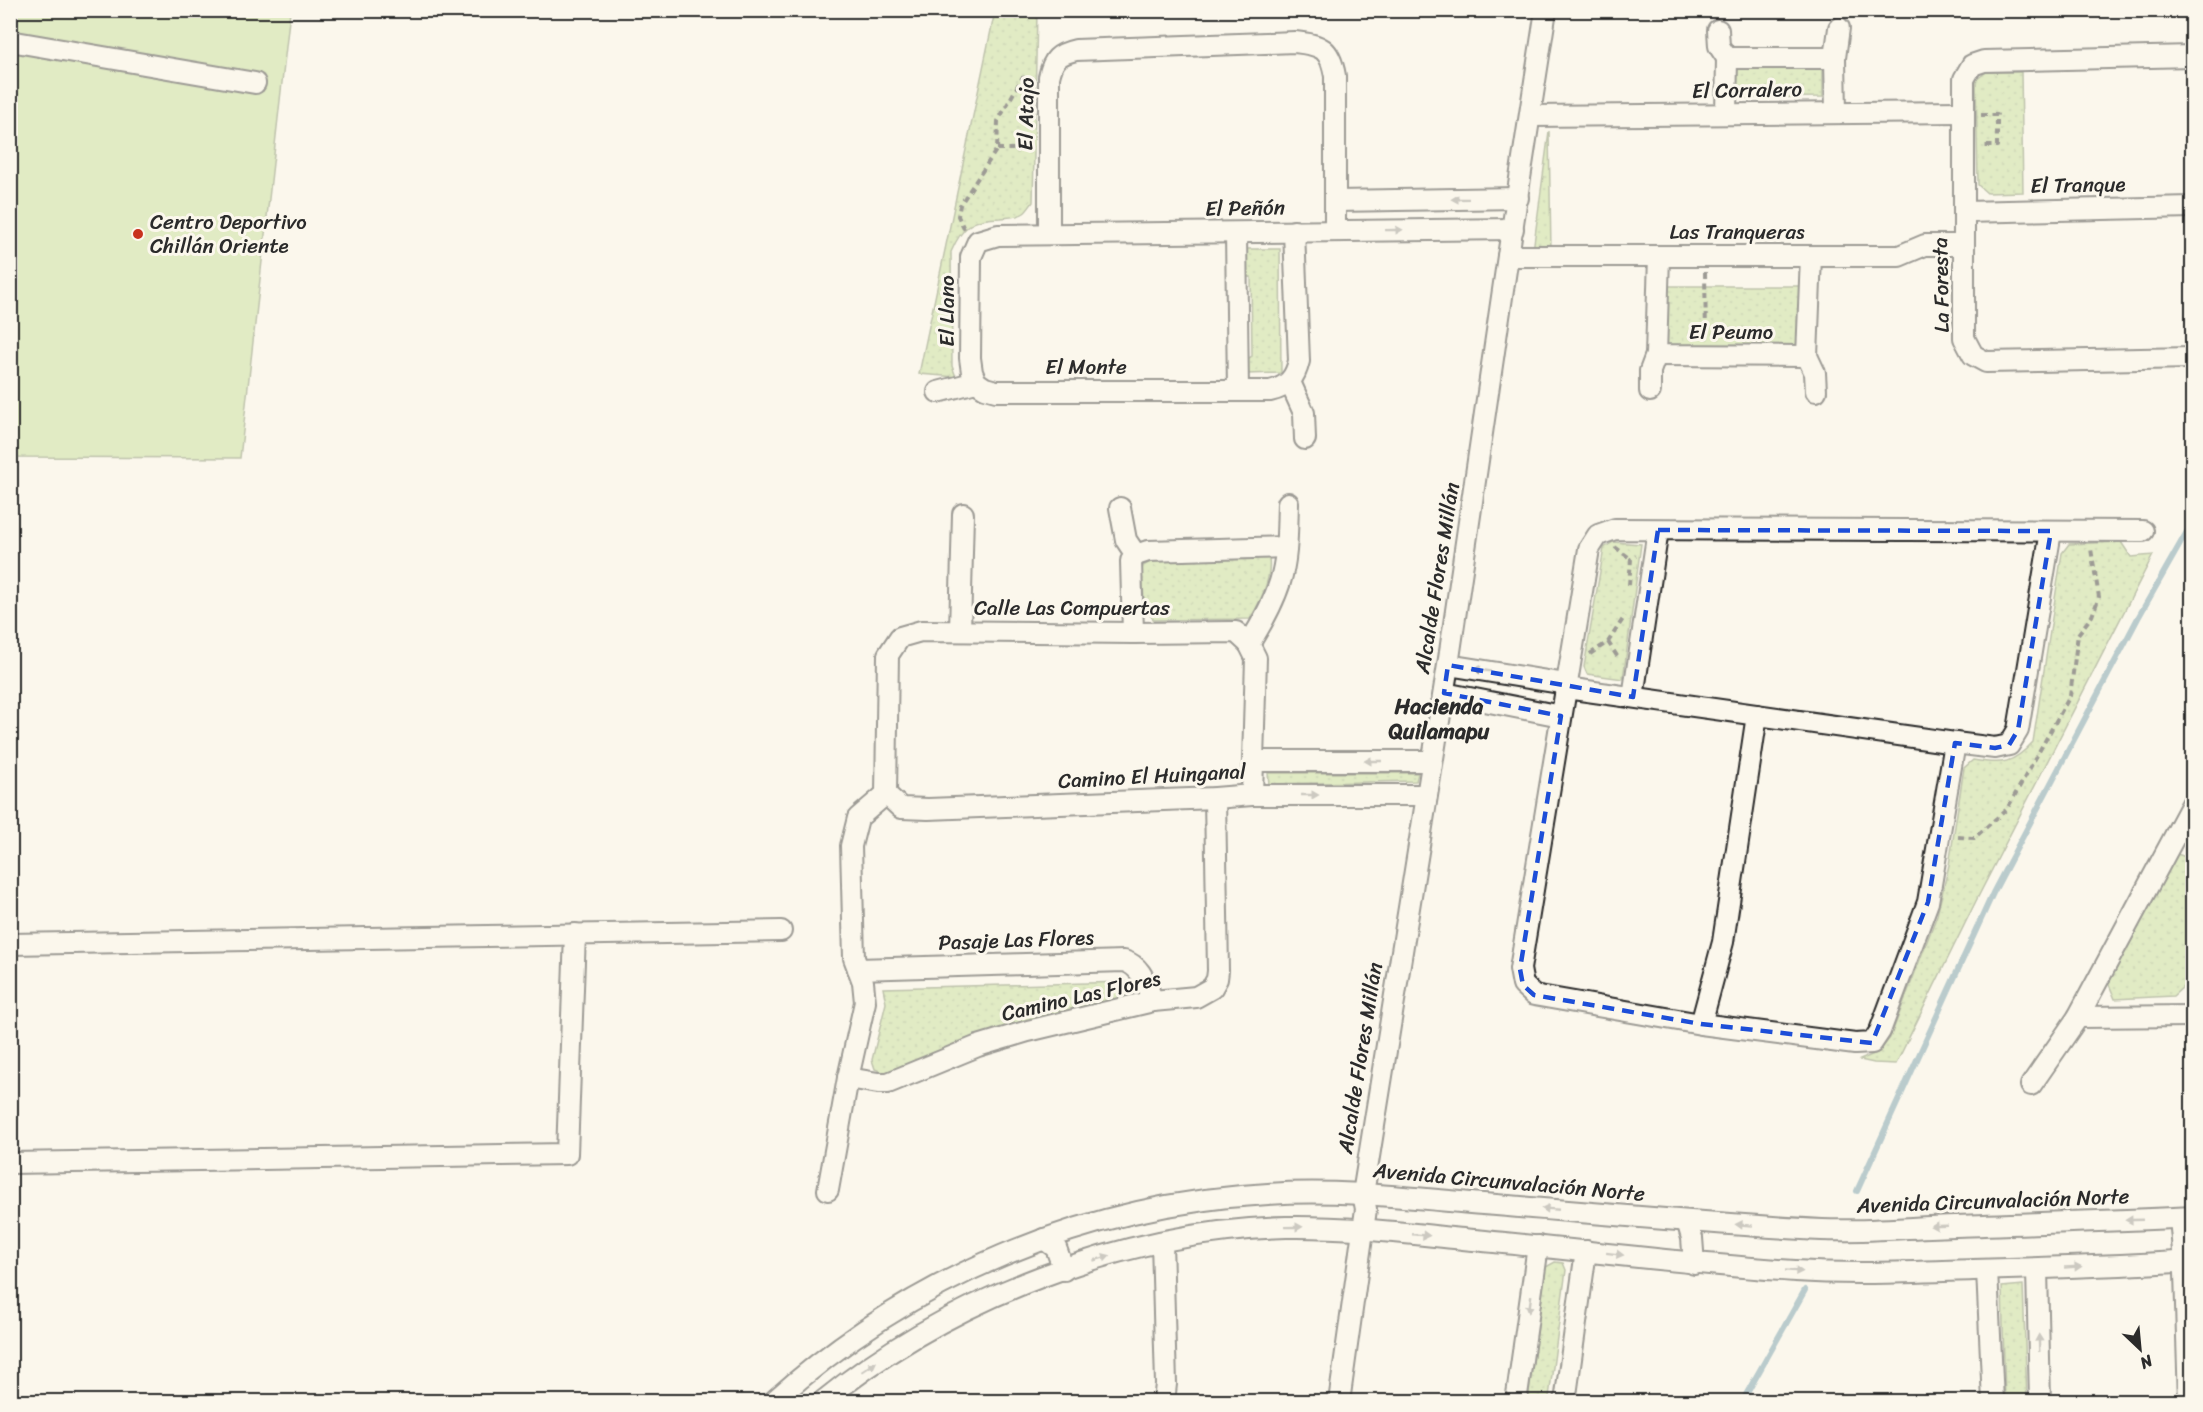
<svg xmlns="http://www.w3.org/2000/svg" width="2203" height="1412" viewBox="0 0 2203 1412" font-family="Sriracha,sans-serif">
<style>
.grass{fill:url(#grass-dots);stroke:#76835f;stroke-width:1.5}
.garden{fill:#c0db93;stroke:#76835f;stroke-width:1.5}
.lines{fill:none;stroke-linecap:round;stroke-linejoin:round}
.stream{stroke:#6a95a5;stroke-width:6}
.minor-casing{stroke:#2b2b2b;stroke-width:24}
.path{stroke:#2b2b2b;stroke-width:4;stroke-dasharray:6 4.5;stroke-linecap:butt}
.minor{stroke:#fbf7ec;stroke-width:20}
.oneway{fill:#93918c}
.marked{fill:none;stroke:#1d4ed8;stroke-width:4.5;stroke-dasharray:12 8;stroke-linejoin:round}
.poi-dot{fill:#c8321e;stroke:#fbf7ec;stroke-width:2}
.labels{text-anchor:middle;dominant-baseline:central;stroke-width:6;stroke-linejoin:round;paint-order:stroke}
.street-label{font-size:21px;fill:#2b2b2b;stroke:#fbf7ec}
.poi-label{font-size:21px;fill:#2b2b2b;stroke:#fbf7ec;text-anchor:start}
.neighbourhood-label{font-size:22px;font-weight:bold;fill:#2b2b2b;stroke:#fbf7ec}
</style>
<defs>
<pattern id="grass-dots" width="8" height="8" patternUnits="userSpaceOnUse" patternTransform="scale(1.5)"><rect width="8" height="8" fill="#c0db93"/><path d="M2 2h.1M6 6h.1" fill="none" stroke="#a5bc7f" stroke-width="1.8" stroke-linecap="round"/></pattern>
</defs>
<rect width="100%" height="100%" fill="#fbf7ec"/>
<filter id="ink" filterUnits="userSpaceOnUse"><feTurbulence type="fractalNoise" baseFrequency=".0167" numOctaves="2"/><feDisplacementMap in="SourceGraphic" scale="12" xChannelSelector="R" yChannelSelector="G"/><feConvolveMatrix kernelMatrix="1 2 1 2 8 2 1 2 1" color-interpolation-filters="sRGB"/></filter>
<g filter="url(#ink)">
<g class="grass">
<path d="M995,11H1037L1033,202C1030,206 1027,211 1024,213C1017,218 1008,217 1001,218C973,218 962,226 951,252L952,366L956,377L919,374Z"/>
<polygon points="1737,66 1823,66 1823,97 1737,98"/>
<polygon points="1986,72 2021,72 2023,192 1987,193 1978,185 1976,80"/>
<polygon points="1549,131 1551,251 1533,251"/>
<polygon points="1245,249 1280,249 1281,373 1246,374 1246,360 1252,356 1251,277 1246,277"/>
<polygon points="1662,286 1803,286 1803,351 1661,350"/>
<polygon points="1613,542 1641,544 1623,679 1587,674 1584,667 1604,548"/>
<path d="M2121,542L2131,557L2153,555L1976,901L1896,1064L1874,1063L1860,1060L1879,1052L1890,1038L1937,915L1949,865L1964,768L1973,760C2002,765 2013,764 2033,742L2062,553L2069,544Z"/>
<path d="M1269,558C1272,579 1261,601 1250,619L1154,620L1145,609L1141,567L1154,560Z"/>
<polygon points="1268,773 1418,773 1416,781 1269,784"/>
<polygon points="2177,854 2189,858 2192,959 2184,986 2173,996 2115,999 2108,982"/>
<polygon points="1127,982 1135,984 1135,995 967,1042 884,1073 875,1069 872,1060 886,1003 883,988"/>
<polygon points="1555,1262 1563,1263 1566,1270 1549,1397 1546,1401 1530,1401 1529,1392 1546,1267"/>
<polygon points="2023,1285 2027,1401 2005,1401 2002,1287"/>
</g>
<polygon class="garden" points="11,11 290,11 240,458 11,457"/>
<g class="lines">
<g class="stream">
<polyline points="1857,1191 1993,893 2138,618 2192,523"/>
<polyline points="1742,1402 1805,1290"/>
</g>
<defs>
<g id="minor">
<polyline points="1718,30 1719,46 1727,58"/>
<polyline points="10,41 255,83"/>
<polyline points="2192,56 1984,61 1972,65 1964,79 1964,338 1973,355 1986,362 2192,358"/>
<polyline points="1835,58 1839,28"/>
<polyline points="1726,114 1727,58 1835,58 1836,113"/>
<polyline points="1530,116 1964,112"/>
<polyline points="1336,201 1518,198"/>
<polyline points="1964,212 2192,207"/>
<polyline points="1236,233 1238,391"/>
<path d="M1049,234V77C1053,59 1058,54 1076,50L1295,42C1322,45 1330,48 1335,76V231"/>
<polyline points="1508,256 1899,256 1925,245 1964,245"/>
<polyline points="1659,256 1656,355 1807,356 1811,256"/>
<polyline points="1807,356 1815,373 1816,391"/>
<polyline points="976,382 972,372 970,358 971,257 978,241 998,235 1513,229"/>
<path d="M976,382L985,388L996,391H1270C1288,387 1295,378 1299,361L1294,231"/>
<polyline points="1290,382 1304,413 1305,439"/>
<polyline points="1650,391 1650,371 1656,355"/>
<polyline points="938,392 976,382"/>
<polyline points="1120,508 1126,540 1136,555"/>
<polyline points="960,631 963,514"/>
<polyline points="1133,633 1131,561 1136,555 1148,551 1286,547"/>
<path d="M1249,644C1261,625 1273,604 1280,582C1288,557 1287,529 1288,503"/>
<polyline points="1448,665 1566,684"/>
<polyline points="1566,688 1955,743 1995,748 2009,745 2018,730 2051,531"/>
<polyline points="1444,693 1561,716"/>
<polyline points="1633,697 1658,530"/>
<polyline points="1955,743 1928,902 1880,1031 1872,1043 1855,1044 1701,1024 1534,995 1523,985 1520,969 1589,549 1598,535 1615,529 2143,531"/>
<polyline points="1254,761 1432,761"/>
<polyline points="886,794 888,655 900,637 921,631 1133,633 1236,632 1249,644 1256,658 1252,795"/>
<polyline points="886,794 901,808 928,809 1215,798 1252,795 1426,795"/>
<polyline points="10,944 781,931"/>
<path d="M858,969L1124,961C1142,966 1146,985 1153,1001"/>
<polyline points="2078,1017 2192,1016"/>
<polyline points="1701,1024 1723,942 1757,715"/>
<polyline points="848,1078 878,1083 888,1083 978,1046 1028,1031 1153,1001 1196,997 1212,988 1217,979 1218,971 1215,798"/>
<polyline points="2031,1085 2078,1017 2192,804"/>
<polyline points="10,1163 567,1154 575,934"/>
<polyline points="828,1190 848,1078 865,1002 863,982 854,958 851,846 858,818 886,794"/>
<polyline points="2180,1218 2185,1273 2189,1402"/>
<polyline points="1687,1221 1692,1238 1694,1264"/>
<polyline points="1044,1239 1056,1248 1064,1270"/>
<polyline points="1162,1242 1166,1384 1164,1402"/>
<polyline points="2037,1269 2040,1402"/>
<polyline points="1987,1270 1993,1402"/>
<path d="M773,1402C910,1278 1084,1204 1268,1194C1340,1189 1412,1198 1483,1204C1596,1213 1709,1224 1822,1230C1866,1232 1912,1227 1956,1226C2035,1223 2114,1221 2192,1217"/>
<path d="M822,1402C949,1298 1123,1231 1286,1227C1346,1226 1404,1233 1463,1239C1574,1249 1684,1264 1795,1271C1854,1275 1913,1272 1973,1270C2046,1268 2119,1266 2192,1261"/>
<polyline points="1339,1402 1366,1209 1363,1194 1448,665 1508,256 1546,10"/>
<polyline points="1516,1402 1538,1246"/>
<polyline points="1565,1402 1586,1251"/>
</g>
</defs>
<use href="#minor" class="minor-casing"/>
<g class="path">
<polyline points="1981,115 1997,115 1997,146 1983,146"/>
<polyline points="997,149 1032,149"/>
<polyline points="964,229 958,216 960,205 997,149 998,121 1022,78 1033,78"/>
<polyline points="1705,272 1706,337"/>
<polyline points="1615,547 1631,559"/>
<polyline points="1629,585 1631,559 1636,556"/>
<polyline points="1608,642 1619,659"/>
<polyline points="1590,654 1608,642 1625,616"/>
<polyline points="1958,837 1974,838 2007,809 2070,696 2078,634 2092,616 2099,597 2091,549"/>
</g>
<use href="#minor" class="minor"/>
</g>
<defs><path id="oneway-solid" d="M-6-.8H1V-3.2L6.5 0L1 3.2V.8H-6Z" transform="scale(1.5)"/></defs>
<g class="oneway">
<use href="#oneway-solid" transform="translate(1460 199) rotate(179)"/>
<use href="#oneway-solid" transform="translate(1394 230) rotate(-1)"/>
<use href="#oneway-solid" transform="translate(1482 670) rotate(-171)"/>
<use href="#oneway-solid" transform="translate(1373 761) rotate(180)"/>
<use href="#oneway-solid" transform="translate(1310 795)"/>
<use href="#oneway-solid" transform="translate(1550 1209) rotate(-175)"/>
<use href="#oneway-solid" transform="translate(2134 1220) rotate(178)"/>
<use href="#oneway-solid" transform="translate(1744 1225) rotate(-176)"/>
<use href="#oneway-solid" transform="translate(1939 1226) rotate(178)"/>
<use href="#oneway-solid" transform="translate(1294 1227) rotate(-1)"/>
<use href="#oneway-solid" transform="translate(1421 1235) rotate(5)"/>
<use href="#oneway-solid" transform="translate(1615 1254) rotate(7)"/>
<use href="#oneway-solid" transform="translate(1102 1258) rotate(-17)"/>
<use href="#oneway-solid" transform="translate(2073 1267) rotate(-3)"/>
<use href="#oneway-solid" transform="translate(1794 1271) rotate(4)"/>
<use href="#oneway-solid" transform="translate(1530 1304) rotate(98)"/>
<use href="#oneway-solid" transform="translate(2039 1343) rotate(-92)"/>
<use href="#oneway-solid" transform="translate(869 1367) rotate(-34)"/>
</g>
</g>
<path d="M0 0H2203V1412H0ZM1658,530L2051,531L2018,730L2009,745L1995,748L1955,743L1928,902L1872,1043L1701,1024L1534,995L1523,985L1520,969L1561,716L1444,693L1448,665L1633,697Z" fill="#fbf7ec" fill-opacity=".55" fill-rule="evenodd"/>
<path class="marked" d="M1658,530L2051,531L2018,730L2009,745L1995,748L1955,743L1928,902L1872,1043L1701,1024L1534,995L1523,985L1520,969L1561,716L1444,693L1448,665L1633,697Z"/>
<circle class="poi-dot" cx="138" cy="234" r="6"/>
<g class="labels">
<g class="street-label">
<text transform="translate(1747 90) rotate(-1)">El Corralero</text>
<text transform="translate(1026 114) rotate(-89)">El Atajo</text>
<text transform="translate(2078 185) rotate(-1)">El Tranque</text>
<text transform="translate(1245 208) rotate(-1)">El Peñón</text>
<text x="1737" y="232">Las Tranqueras</text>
<text transform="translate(1941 285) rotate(-91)">La Foresta</text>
<text transform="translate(947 311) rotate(-90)">El Llano</text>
<text x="1731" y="332">El Peumo</text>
<text x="1086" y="367">El Monte</text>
<text transform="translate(1437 578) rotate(-81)">Alcalde Flores Millán</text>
<text x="1072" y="608">Calle Las Compuertas</text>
<text transform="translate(1152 776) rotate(-3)">Camino El Huinganal</text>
<text transform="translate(1016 940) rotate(-2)">Pasaje Las Flores</text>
<text transform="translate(1081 996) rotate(-13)">Camino Las Flores</text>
<text transform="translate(1360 1058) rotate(-81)">Alcalde Flores Millán</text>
<text transform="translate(1509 1182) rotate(5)">Avenida Circunvalación Norte</text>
<text transform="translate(1993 1201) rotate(-2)">Avenida Circunvalación Norte</text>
</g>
<g class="poi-label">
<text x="150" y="222">Centro Deportivo<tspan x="150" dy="24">Chillán Oriente</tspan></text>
</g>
<g class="neighbourhood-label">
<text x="1439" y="706">Hacienda<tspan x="1439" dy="25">Quilamapu</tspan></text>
</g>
</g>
<rect width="2203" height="1412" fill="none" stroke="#fbf7ec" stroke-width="36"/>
<rect x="18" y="18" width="2167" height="1376" fill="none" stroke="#2b2b2b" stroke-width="2" filter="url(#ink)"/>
<g transform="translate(2140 1349) rotate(154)" stroke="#fbf7ec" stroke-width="4.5" paint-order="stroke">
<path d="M0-4.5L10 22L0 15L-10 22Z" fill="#2b2b2b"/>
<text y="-9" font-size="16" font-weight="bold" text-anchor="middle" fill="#2b2b2b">N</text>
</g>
</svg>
